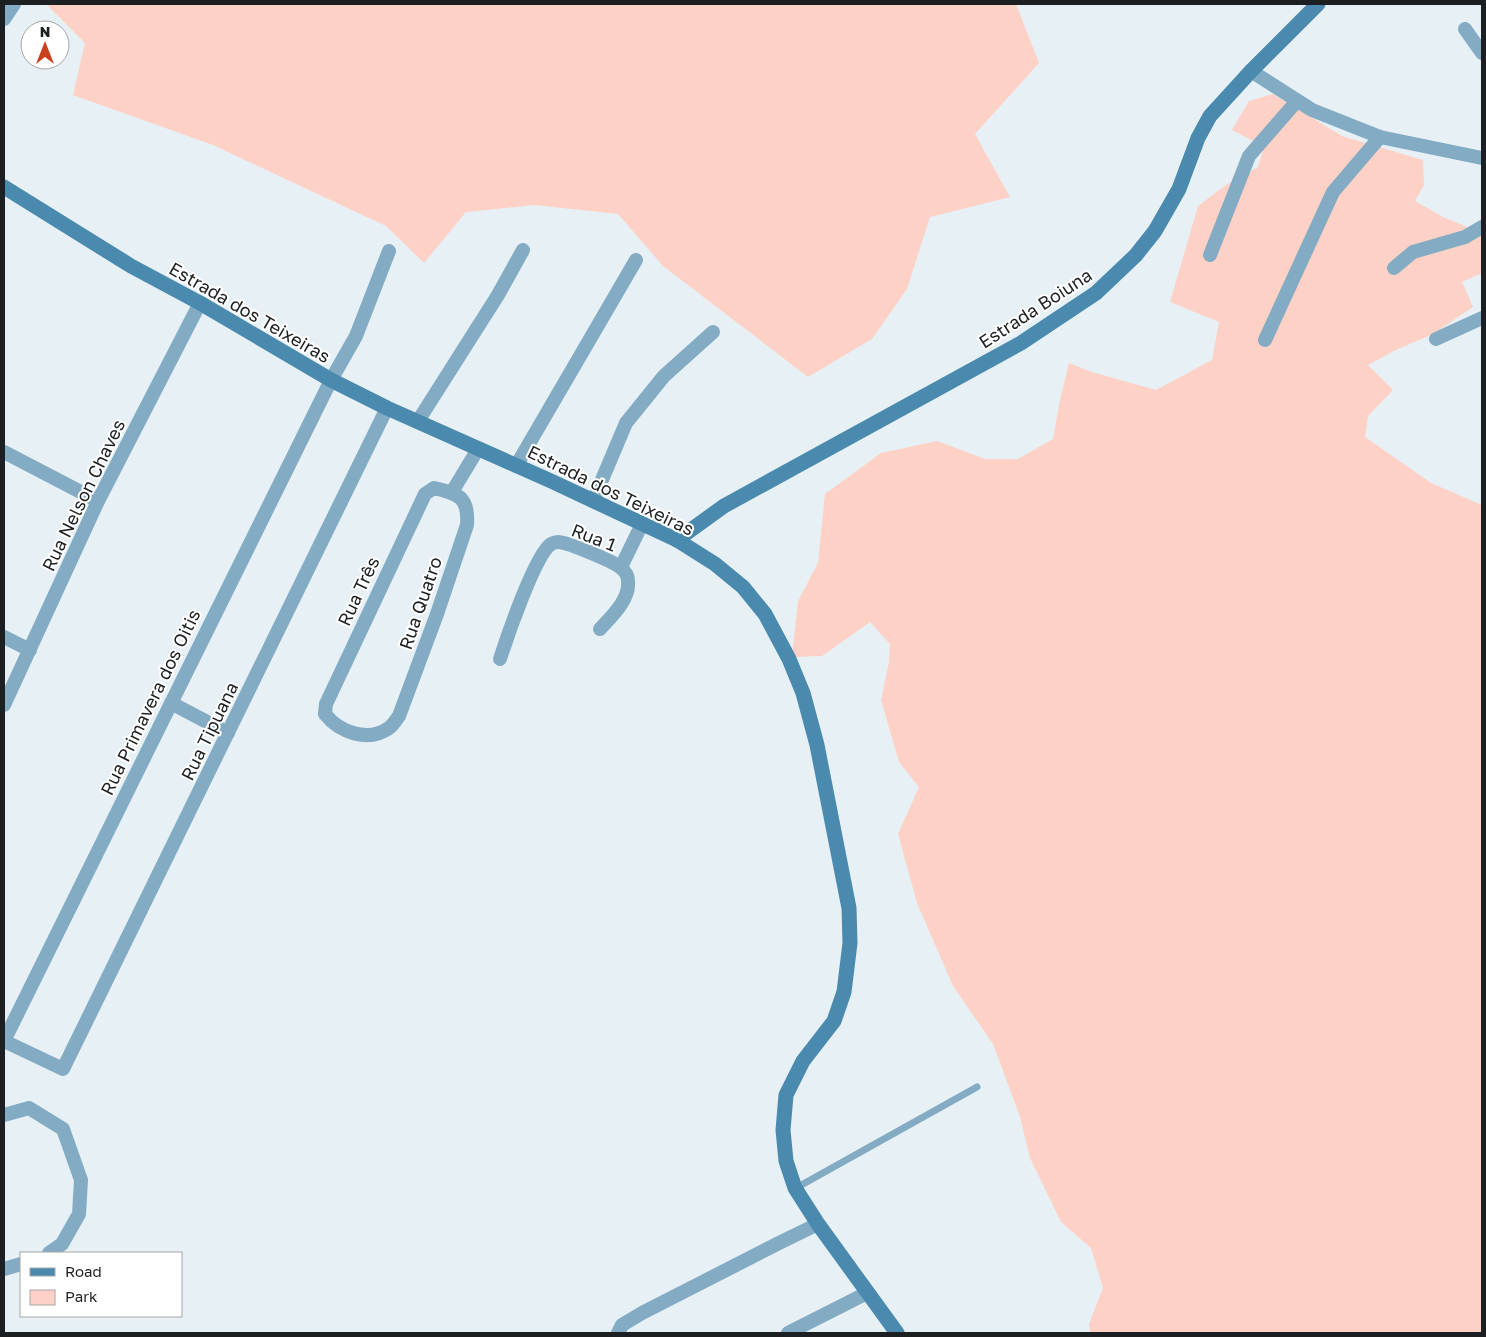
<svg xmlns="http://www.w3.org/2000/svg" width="1486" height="1337" viewBox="0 0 1486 1337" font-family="'Golos Text',sans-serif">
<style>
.green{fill:#fed1c6}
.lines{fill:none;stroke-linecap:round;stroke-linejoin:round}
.lane{stroke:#83acc4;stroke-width:7}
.street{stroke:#83acc4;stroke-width:14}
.secondary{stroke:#4a8aae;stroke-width:15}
.labels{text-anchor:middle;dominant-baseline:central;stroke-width:4;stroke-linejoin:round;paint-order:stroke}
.street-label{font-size:18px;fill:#1d2022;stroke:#fff}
</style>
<rect width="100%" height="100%" fill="#e7f0f5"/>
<g class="green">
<polygon points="46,4 1016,4 1039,63 975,134 1010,197 930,217 907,289 872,339 808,377 663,266 618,214 534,205 466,212 424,263 386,226 213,145 73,95 85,43"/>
<polygon points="1273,94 1342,136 1423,160 1424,185 1415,201 1443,217 1482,233 1482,273 1462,282 1473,307 1433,334 1394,351 1368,365 1393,390 1368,416 1365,437 1431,483 1482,505 1482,1333 1090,1333 1089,1324 1103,1288 1091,1248 1061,1222 1030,1158 1020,1117 993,1044 953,986 917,903 898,834 919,787 899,762 881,700 889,662 890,644 870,622 822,656 792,657 798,601 818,563 825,494 881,453 937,441 985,459 1018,459 1053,439 1060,400 1069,363 1092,372 1156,390 1212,360 1219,322 1170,302 1198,206 1226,185 1258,167 1264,147 1232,130 1249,101"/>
</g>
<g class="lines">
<polyline class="lane" points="796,1188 977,1087"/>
<g class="street">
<polyline points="4,19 14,4"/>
<polyline points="1465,29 1482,53"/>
<polyline points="1251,71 1312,110 1380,137 1482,158"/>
<polyline points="1210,255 1249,156 1297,101"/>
<polyline points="1394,268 1413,252 1465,237 1482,227"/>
<polyline points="1436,339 1482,318"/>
<polyline points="1265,340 1333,192 1380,137"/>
<polyline points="387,408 63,1069 4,1041 331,380 356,336 389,251"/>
<polyline points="418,421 498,295 523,250"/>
<polyline points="4,452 98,501"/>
<polyline points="516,466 636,260"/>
<path d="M434,488C459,494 469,497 467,525L437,614L399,716C396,720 393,725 389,728C368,743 339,732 325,714L326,704L425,494Z"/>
<polyline points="452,492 478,449"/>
<polyline points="593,501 626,423 664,376 713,332"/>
<polyline points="621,567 642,524"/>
<polyline points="4,637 30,650"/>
<path d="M500,659C507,637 535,555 551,544C553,543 556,542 558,542C567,542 615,562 621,568C625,571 628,576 628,581C630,600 611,617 600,629"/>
<polyline points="171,703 228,733"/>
<polyline points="4,705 98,501 200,303"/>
<polyline points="4,1115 29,1108 63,1129 81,1180 79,1214 62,1244 49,1253"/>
<polyline points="4,1269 21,1264"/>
<polyline points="618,1333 622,1325 642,1313 783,1241 818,1224"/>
<polyline points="788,1333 867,1293"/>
</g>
<g class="secondary">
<polyline points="4,187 131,266 200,303 331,380 387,408 551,481 677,540 715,564 743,587 765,614 789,659 803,693 817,745 849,908 850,943 844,992 834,1021 803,1061 786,1095 783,1130 786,1161 795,1188 818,1224 897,1333"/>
<polyline points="677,540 724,506 1021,343 1096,293 1136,255 1155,231 1179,189 1198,138 1210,116 1251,71 1318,4"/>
</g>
</g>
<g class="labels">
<g class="street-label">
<text transform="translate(1035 308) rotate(-33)">Estrada Boiuna</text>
<text transform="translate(250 312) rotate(30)">Estrada dos Teixeiras</text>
<text transform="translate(611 490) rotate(26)">Estrada dos Teixeiras</text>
<text transform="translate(83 495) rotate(-64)">Rua Nelson Chaves</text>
<text transform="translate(594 537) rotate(21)">Rua 1</text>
<text transform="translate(358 591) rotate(-65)">Rua Três</text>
<text transform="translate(420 603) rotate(-71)">Rua Quatro</text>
<text transform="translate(150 702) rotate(-64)">Rua Primavera dos Oitis</text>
<text transform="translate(209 731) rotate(-64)">Rua Tipuana</text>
</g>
</g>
<rect width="1486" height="1337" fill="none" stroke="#1d2022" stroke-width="10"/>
<rect x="20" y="1252" width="162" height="65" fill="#ffffff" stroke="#a5a6a7"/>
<rect x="30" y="1268" width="25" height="8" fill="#4a8aae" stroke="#a5a6a7"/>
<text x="65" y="1277" font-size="15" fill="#1d2022">Road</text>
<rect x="30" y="1290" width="25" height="15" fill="#fed1c6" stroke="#a5a6a7"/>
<text x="65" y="1302" font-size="15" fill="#1d2022">Park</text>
<g transform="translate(45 45)"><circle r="24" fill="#ffffff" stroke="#a5a6a7"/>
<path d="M0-4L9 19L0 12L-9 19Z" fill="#c9401a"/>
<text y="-8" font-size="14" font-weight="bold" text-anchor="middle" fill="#1d2022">N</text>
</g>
</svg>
